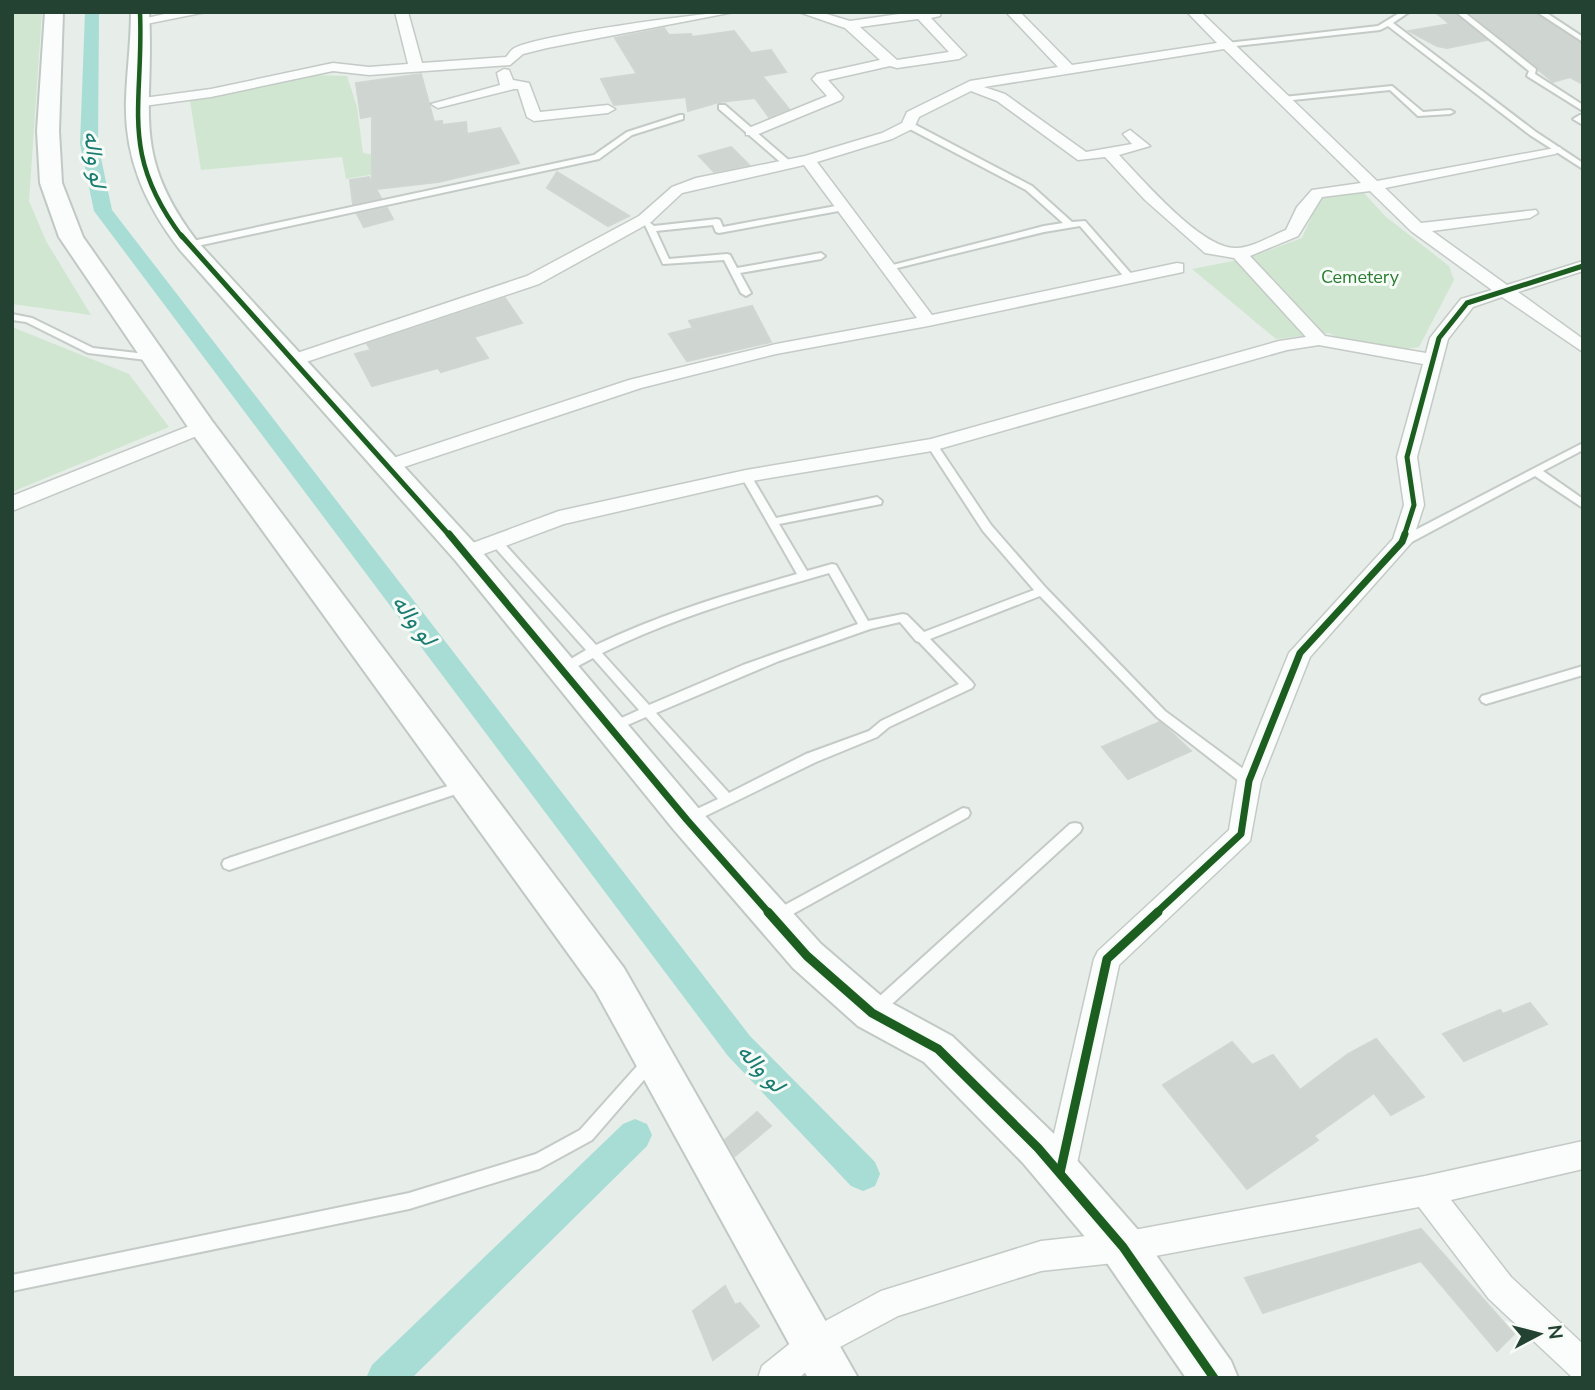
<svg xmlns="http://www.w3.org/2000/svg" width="1595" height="1390" viewBox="0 0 1595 1390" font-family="'Nunito Sans',Vazirmatn,sans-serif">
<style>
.green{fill:#d0e6d1}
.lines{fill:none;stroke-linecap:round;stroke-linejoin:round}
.canal{fill:#a7ddd5;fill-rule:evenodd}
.building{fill:#cfd6d2;stroke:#d0d6d2;stroke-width:2}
.lane-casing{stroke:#c4cac6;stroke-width:4}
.street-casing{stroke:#c4cac6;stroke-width:3}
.secondary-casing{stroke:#c1c9c4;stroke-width:4}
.lane{fill:#fbfcfc;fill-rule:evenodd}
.street{fill:#fbfcfc;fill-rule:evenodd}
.secondary{fill:#fbfcfc;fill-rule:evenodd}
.cycleway-far3-casing{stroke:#f6fbf7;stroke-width:7}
.cycleway-far2-casing{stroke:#f6fbf7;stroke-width:9}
.cycleway-far1-casing{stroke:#f6fbf7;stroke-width:11}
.cycleway-casing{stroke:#f6fbf7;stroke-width:13}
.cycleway-far3{stroke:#1b5e20;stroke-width:4.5}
.cycleway-far2{stroke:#1b5e20;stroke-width:5}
.cycleway-far1{stroke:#1b5e20;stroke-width:7}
.cycleway{stroke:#1b5e20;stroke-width:9}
.labels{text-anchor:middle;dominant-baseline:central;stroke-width:6;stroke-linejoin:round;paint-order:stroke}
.far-park-label{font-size:18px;fill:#2a7c32;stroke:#f6fbf7}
.water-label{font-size:23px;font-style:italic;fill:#197c70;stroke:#f6fbf7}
</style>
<rect width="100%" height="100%" fill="#e7ede9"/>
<g class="green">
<polygon points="12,12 42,12 29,201 46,241 91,315 12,304"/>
<polygon points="312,75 347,76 357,107 363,153 400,159 375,174 346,179 342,157 201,170 190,101"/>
<polygon points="1362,191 1385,216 1449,266 1454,280 1419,347 1368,355 1329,333 1276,339 1192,269 1248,258 1302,238 1321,195"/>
<polygon points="12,327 129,374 169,427 12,492"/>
</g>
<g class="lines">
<g class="canal">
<polygon points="85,12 99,12 98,144 112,210 750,1036 875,1162 880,1174 875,1186 863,1191 851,1186 728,1056 94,211 80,144"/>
<polygon points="635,1119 647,1124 652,1135 647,1146 412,1378 366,1378 372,1365 623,1124"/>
</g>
</g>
<g class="building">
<polygon points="1435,12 1453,12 1487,40 1447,48 1437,46 1409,31 1450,24"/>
<polygon points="1469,12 1534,12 1583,44 1583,84 1570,77 1553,82"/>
<polygon points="664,28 669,35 691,34 692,37 734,31 751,53 771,50 786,72 762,76 789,109 769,117 755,98 719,102 688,111 686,97 614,105 601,79 637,74 615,38"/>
<polygon points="421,74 434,122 442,121 442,125 466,122 467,134 500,128 519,163 438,182 376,189 381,198 353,204 350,180 369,177 372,183 372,116 361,118 356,83"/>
<polygon points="731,147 749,165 714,172 699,156"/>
<polygon points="557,172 629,216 608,226 547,188"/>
<polygon points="387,208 393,219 364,227 357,214"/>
<polygon points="505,298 522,323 474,337 488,358 441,372 438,368 372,386 355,354 371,350 367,344"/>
<polygon points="752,306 771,342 687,361 669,334 693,328 689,321"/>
<polygon points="1160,722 1191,751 1128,779 1102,747"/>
<polygon points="1530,1003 1547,1024 1464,1061 1443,1034 1500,1010 1503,1014"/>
<polygon points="1376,1039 1424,1097 1391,1115 1374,1093 1314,1136 1318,1140 1247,1189 1163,1085 1232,1042 1252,1065 1273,1055 1300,1090 1348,1054"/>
<polygon points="757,1112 771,1126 735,1156 725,1140"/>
<polygon points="1421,1229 1514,1334 1497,1351 1421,1261 1263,1313 1245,1278"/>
<polygon points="725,1286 735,1305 740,1303 759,1326 713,1360 693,1311"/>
</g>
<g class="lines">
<defs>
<g id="lane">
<polygon points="1401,12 1409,12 1393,23 1536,132 1583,163 1583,169 1530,135 1388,26 1380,30 1227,47 1223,45 1227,43 1378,26"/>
<polygon points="1456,12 1464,12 1536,69 1535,74 1583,105 1583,111 1527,76 1529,71"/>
<polygon points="1537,12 1545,12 1583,37 1583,42"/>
<polygon points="1392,86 1423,112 1450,110 1454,112 1450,114 1418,116 1390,90 1283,101 1279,99 1283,97"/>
<polygon points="719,105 725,105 792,163 792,167 786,167 719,109"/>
<polygon points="680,115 683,115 683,119 632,135 599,159 188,248 184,245 188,242 594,155 627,132"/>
<polygon points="1580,115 1583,115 1583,125 1573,119"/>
<polygon points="906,123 912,123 1032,186 1072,222 1085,221 1134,277 1129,280 1126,279 1080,226 1044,232 885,271 885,267 1044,226 1063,223 1026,190 906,127"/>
<polygon points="841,205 845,208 844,210 719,233 716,232 713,225 656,231 669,259 727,254 730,255 737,268 821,253 825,256 821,259 740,273 751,293 746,296 741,293 724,260 663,264 645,225 649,222 654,226 717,219 720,220 723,227"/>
<polygon points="12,314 32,318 93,348 155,355 160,358 155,361 88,353 26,322 12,320"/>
<path d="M932,442L936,443L991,525L1046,588L1165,711L1254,777L1255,781L1254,785H1244L1157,717L1040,596L930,639L972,682L974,685L972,688L889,727L877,737L816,762L687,825L682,824L680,820L682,816L718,799L646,717L616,730H608L606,727L608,724L639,710L593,658L567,672H559L557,669L559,666L586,650L490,542L492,539H500L596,645C660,614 728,594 797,574L741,476L742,474H750L776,518L877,497L882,501L881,504L779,524L807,571L832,564L836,565L868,621L903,614L907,615L924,632L1034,590L983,531L927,445ZM829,573L858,624L743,665L649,705L602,653C675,617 752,595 829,573ZM900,622L916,641L919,642L959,684L881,721L869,731L806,754L729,793L656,713L779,661L870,629Z"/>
<polygon points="1583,443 1583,450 1543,471 1583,499 1583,508 1535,476 1406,545 1398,545 1396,542 1398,539"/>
<polygon points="1583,666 1583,675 1486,704 1482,702 1480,699 1482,696"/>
<polygon points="466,780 471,781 472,785 471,789 229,870 224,868 222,864 224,860 229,858"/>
<polygon points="963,808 968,809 970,813 968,817 782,920 777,922 772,920 770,916 772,912"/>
<polygon points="1075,823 1080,824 1082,828 1080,832 881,1014 876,1016 871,1014 869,1009 871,1004 1070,824"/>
<polygon points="651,1054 656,1056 659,1061 656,1066 592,1140 539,1169 409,1209 12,1291 12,1275 409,1193 536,1154 580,1130 646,1056"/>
</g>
<g id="street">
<polygon points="173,12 206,12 141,25 134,21"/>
<path d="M395,12H408L422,63L506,57C508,55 510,51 513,49C530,36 705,12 734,12L547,48L523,54L510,65L369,75L333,71L211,97L136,107L129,103L136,99L211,89L333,63L369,67L408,64Z"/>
<path d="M799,12H820L850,21L913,12H941L940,16L931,18L966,55L959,59L897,68L890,66L828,80L843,97L841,100L756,135H746V129L827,96L812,79L817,74L880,60L845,28ZM918,19L949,52L897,60L860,27Z"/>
<path d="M1006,12H1020L1072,65L1217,43L1187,12H1201L1377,181L1560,147L1562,150L1555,154L1385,188L1421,223L1536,210L1538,213L1530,218L1432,231L1507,285L1583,261V271L1518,292L1583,339V352L1502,297L1473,307L1448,339L1417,457L1424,505L1412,542L1310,657L1261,781L1250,841L1119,965L1075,1173L1070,1183L1060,1188L1050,1183L1045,1173L1094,959L1098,951L1229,830L1237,781L1289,653L1393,539L1404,505L1397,457L1423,364L1319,345L1287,350L932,451L746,482L564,524L473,558H459L456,553L459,548L559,511L746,470L931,439L1279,341L1306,337L1234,258L1205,253L1145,200L1105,157L1078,160L997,101L971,91L919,117L914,128L892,139L817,162L932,315L1177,263L1183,264V272L928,326L776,354L641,388L395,470H381L378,466L381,462L629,380L776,344L917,318L804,165L682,193L651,222L539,284L300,364L294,365L285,360L288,356L527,276L639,216L672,187L696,178L805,156L882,133L902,123L907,112L970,81L1058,67ZM1224,49L1361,183L1312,190L1297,207L1286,230C1271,236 1250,249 1235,248C1201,248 1143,180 1119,155L1150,146L1130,130L1123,134L1132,144L1086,152L1005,94L984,87ZM1370,191L1411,231L1492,290L1461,299L1430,338L1426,353L1325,336L1250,256L1298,236L1322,197Z"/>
<polygon points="504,69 509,70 513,80 529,83 540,112 608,105 615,109 608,113 534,121 527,117 518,89 514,89 438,108 431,104 500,85 497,73"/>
<polygon points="202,421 211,427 209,431 12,511 12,496"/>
<polygon points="1583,1141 1583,1169 1451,1200 1511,1277 1583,1344 1583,1378 1572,1377 1489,1299 1419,1207 1123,1262 1041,1271 898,1316 825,1355 799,1378 758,1378 762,1366 803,1333 881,1291 1041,1241 1123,1232 1425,1176"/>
</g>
<g id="secondary">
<polygon points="45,12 63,12 59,131 62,183 83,237 212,421 624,968 858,1378 808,1378 596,992 192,433 59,237 40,183 37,131"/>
<path d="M131,12H149C155,111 129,151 196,240L477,546L700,810L821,944L886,1000L952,1036L1053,1133L1139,1231L1231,1361L1238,1378H1186L1107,1263L1023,1163L924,1062L858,1026L793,968L674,830L455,560L180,250C145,204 124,158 126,99C127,70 131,42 131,12Z"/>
</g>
</defs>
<use href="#lane" class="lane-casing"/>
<use href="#street" class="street-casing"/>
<use href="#secondary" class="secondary-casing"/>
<use href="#lane" class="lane"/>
<use href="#street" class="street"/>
<use href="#secondary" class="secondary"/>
<defs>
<path id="cycleway-far3" d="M140,12C144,106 118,152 182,237"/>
<g id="cycleway-far2">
<polyline points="181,235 450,536"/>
<polyline points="1404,536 1414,505 1407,457 1439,338 1467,303 1583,266"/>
</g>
<g id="cycleway-far1">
<polyline points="449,534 687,820 769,913"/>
<polyline points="1156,913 1241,834 1249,781 1300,653 1402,542 1405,534"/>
</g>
<g id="cycleway">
<polyline points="768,912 807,956 872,1013 938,1049 1038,1148 1123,1247 1214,1378"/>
<polyline points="1060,1173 1107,959 1158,912"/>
</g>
</defs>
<use href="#cycleway-far3" class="cycleway-far3-casing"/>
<use href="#cycleway-far2" class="cycleway-far2-casing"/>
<use href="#cycleway-far1" class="cycleway-far1-casing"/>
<use href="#cycleway" class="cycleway-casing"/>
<use href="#cycleway-far3" class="cycleway-far3"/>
<use href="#cycleway-far2" class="cycleway-far2"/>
<use href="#cycleway-far1" class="cycleway-far1"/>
<use href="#cycleway" class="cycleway"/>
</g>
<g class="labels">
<g class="far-park-label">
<text x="1360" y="277">Cemetery</text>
</g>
<g class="water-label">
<text transform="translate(95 159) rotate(83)">لو واله</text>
<text transform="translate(414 620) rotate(53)">لو واله</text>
<text transform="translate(761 1068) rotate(47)">لو واله</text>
</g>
</g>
<rect width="1595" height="1390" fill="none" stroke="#234231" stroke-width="28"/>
<g transform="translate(1539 1334) rotate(83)" stroke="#f6fbf7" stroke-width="5" paint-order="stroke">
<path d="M0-5L12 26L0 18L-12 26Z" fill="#234231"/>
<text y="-10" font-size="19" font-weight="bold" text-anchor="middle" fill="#234231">N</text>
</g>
</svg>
